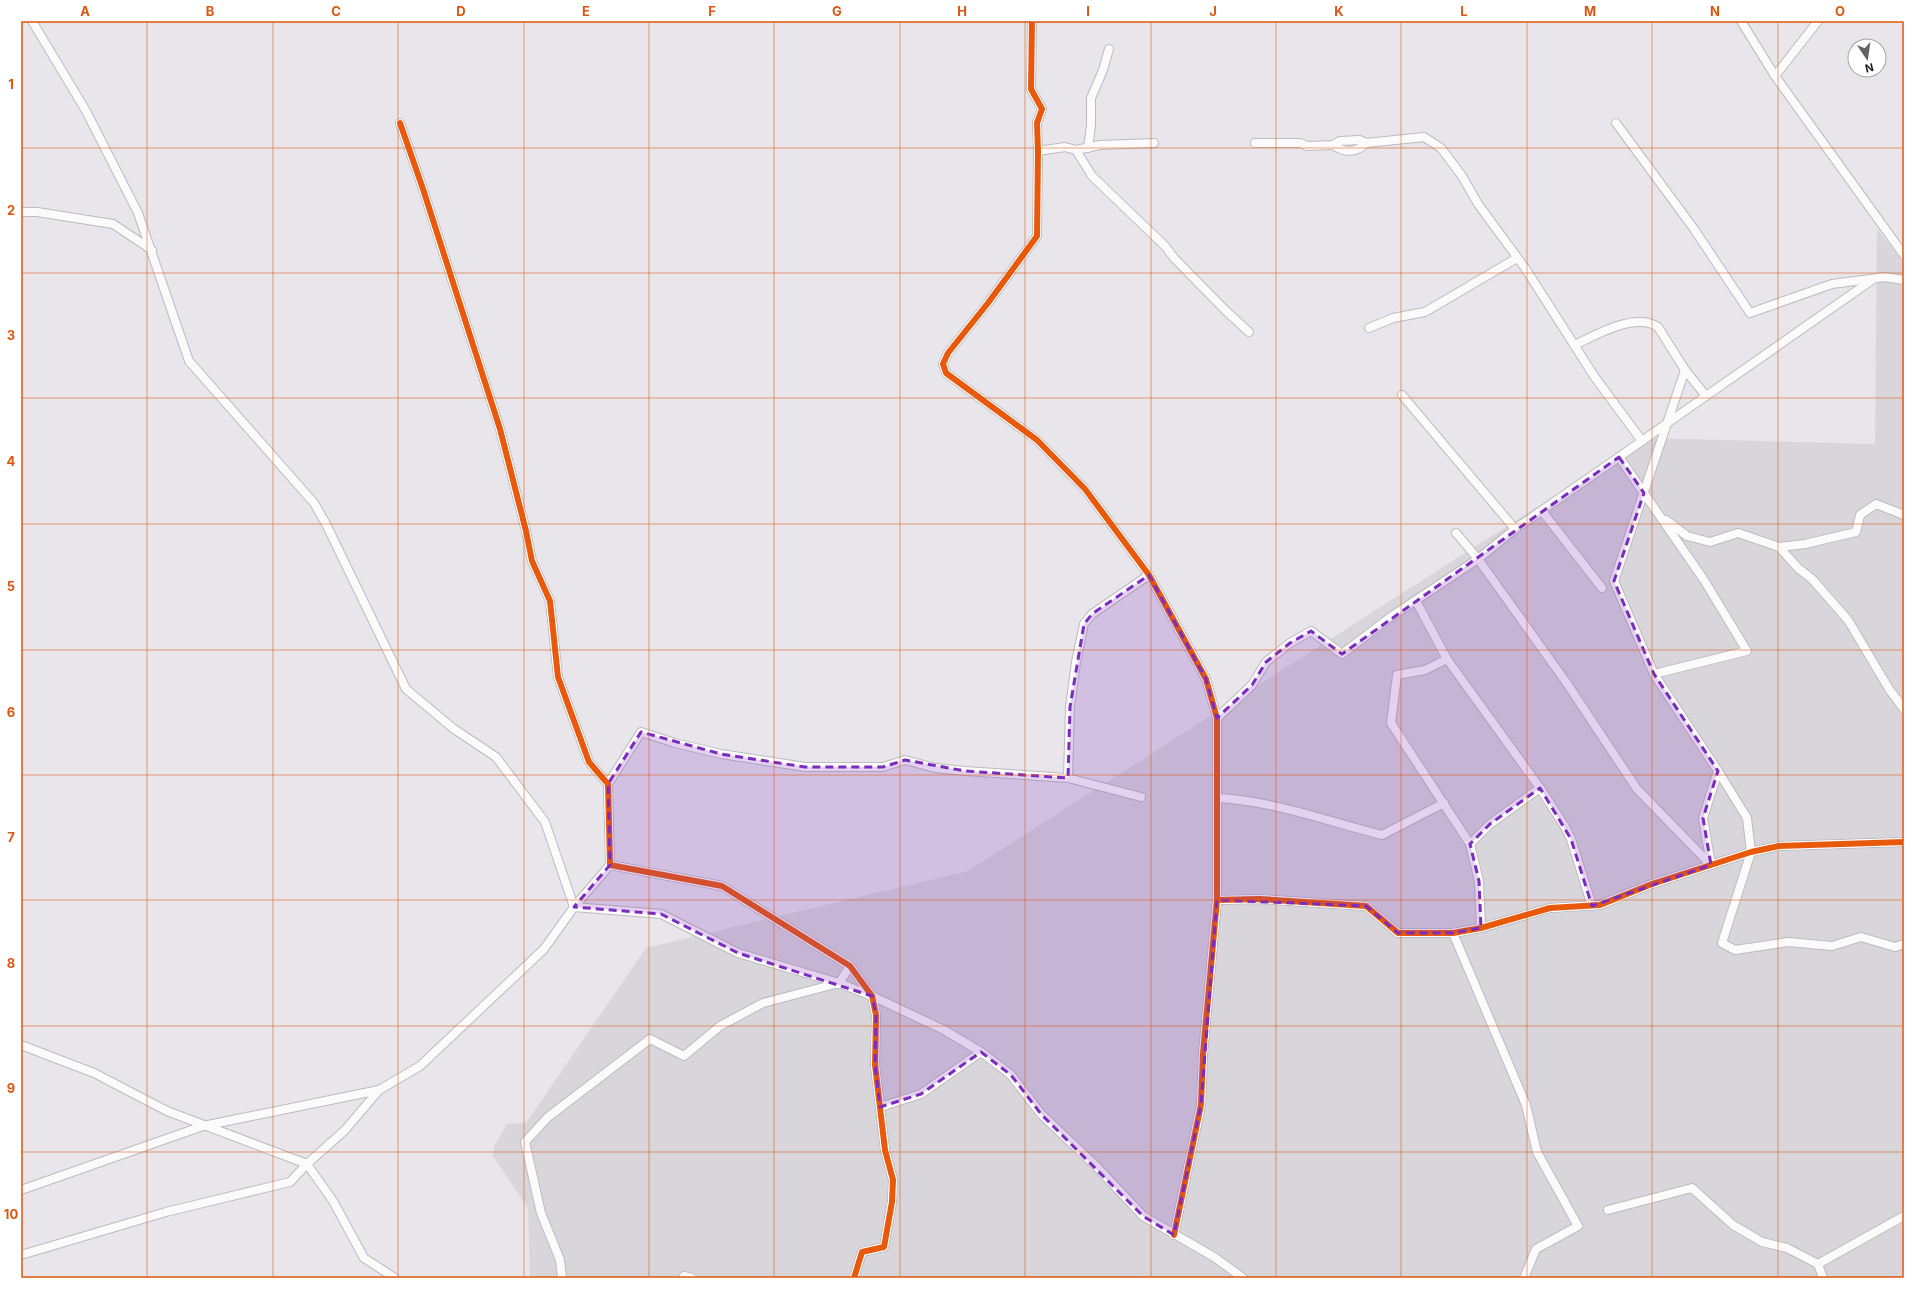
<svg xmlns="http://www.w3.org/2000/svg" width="1925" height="1299" viewBox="0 0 1925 1299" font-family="Inter,sans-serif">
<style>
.residential{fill:#d8d6da}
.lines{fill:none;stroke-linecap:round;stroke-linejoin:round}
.minor-casing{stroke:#bdbbbe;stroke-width:10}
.minor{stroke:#fcfbfc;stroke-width:8}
.cycleway-casing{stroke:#fff;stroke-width:8}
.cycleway{stroke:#e8590c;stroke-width:6}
.marked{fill:#7b2cbf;fill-opacity:0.2;stroke:#7b2cbf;stroke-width:3;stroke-dasharray:8 5;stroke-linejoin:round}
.grid{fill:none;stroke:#de560d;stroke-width:1;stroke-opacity:0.55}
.neatline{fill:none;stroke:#de560d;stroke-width:1.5}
.grid-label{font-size:13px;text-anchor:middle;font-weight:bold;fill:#de560d}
</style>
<rect width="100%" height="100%" fill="#e8e5eb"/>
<polygon class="residential" points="1877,229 1904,263 1904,1278 530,1278 528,1208 493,1156 494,1147 507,1124 526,1123 646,948 968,871 1645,438 1875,444"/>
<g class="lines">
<defs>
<g id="minor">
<polyline points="32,21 86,111 138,213 189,361 314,503 326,524 406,689 454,729 496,757 545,822 574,907 661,914 738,953 839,983 850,966"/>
<polyline points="1032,21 1031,89 1042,109 1037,123 1038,151 1037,236 988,303 948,353 943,364 946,373 1037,440 1085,489 1149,575 1206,679 1217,718 1217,900"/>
<polyline points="1741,21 1775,76 1904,255"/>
<polyline points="1775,76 1818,21"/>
<polyline points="400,123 423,189 500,429 526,531 532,561 550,601 558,677 589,762 608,784 610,865 722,886 850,966 872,996 876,1015 875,1065 885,1150 893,1180 892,1202 884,1247 862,1252 854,1278"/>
<polyline points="1616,123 1694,229 1750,313 1832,284 1885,277 1904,280"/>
<polyline points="1255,143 1300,143 1307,146 1333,145 1340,141 1360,140 1366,143 1424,137 1441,148 1462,176 1478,204 1525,268 1594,376 1642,441"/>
<path d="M1333,145C1344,153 1357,153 1366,143"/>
<polyline points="1088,148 1091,126 1091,98 1103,70 1109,49"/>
<polyline points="1076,150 1092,176 1164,245 1175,259 1226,311 1249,332"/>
<polyline points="1038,151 1065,147 1076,150 1100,145 1154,143"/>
<polyline points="21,212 37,212 113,224 152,250"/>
<polyline points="1369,328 1393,318 1425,312 1517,258"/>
<path d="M1575,345C1595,335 1635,312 1658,327L1685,370L1706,396L1872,280"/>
<polyline points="1685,370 1614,581 1654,674 1718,771 1703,818 1711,865"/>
<polyline points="1402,395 1515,529"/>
<polyline points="1619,457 1706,396"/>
<polyline points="1542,511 1602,588"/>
<polyline points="1666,520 1687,536 1710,542 1738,533 1779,547 1798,568 1812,579 1848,620 1889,689 1904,709"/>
<polyline points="1456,533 1478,559 1566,682 1637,789 1711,865"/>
<polyline points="1779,547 1805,544 1856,532 1860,515 1876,504 1904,515"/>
<polyline points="1416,601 1447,659 1540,788 1565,827 1571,839 1592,906"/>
<polyline points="1447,659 1425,670 1397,675 1391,723 1470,844 1479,881 1481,928"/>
<polyline points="1217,718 1252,685 1266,662 1290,643 1311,631 1342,654 1392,616 1478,559 1515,529 1619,457 1704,580 1747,651 1654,674"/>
<polyline points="1718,771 1747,818 1751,852 1722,943 1735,950 1788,942 1832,946 1861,937 1895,947 1904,944"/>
<polyline points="1068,778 1070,707 1076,662 1084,624 1092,614 1149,575"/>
<polyline points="608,784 641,732 675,743 721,754 805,767 883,767 905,760 935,768 965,771 1068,778 1141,797"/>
<path d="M1217,798C1269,800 1331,822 1382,835L1444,803"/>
<polyline points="1470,844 1490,824 1540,788"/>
<polyline points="1453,933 1526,1105 1537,1152 1578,1226 1536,1249 1524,1278"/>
<polyline points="21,1045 94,1073 167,1111 307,1164 333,1201 364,1258 395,1278"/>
<polyline points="880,1107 921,1094 981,1052"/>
<polyline points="21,1190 203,1126 379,1090"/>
<polyline points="1608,1210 1692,1188 1733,1225 1762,1242 1787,1248 1818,1264"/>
<polyline points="1174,1235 1201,1105 1203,1054 1217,900 1260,899 1366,906 1398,933 1453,933 1481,928 1550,908 1600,905 1652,884 1751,852 1779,846 1904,842"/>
<polyline points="21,1255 166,1212 290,1182 307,1164 345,1130 379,1090 420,1066 544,949 574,907 610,865"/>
<polyline points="562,1278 560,1260 541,1213 525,1142 548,1117 650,1039 684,1056 720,1026 763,1003 839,983 872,996 944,1030 981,1052 1011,1075 1041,1114 1097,1167 1143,1216 1214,1257 1243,1278"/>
<polyline points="683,1278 684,1276 692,1278"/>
<polyline points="1823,1278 1818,1264 1904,1216"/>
</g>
</defs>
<use href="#minor" class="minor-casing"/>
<use href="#minor" class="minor"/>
<defs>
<g id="cycleway">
<polyline points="1032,21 1031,89 1042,109 1037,123 1038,151 1037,236 988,303 948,353 943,364 946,373 1037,440 1085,489 1149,575 1206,679 1217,718 1217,900"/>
<polyline points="400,123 423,189 500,429 526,531 532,561 550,601 558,677 589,762 608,784 610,865 722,886 850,966 872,996 876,1015 875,1065 885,1150 893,1180 892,1202 884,1247 862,1252 854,1278"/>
<polyline points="1174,1235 1201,1105 1203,1054 1217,900 1260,899 1366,906 1398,933 1453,933 1481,928 1550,908 1600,905 1652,884 1751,852 1779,846 1904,842"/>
</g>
</defs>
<use href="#cycleway" class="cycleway-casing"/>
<use href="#cycleway" class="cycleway"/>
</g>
<path class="marked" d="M1619,457L1644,493L1614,581L1654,674L1718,771L1703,818L1711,865L1592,906L1571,839L1540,788L1490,824L1470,844L1479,881L1481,928L1453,933H1398L1366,906L1217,900L1201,1105L1174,1235L1143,1216L1041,1114L1011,1075L981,1052L921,1094L880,1107L875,1065L876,1015L872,996L738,953L661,914L574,907L610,865L608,784L641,732L721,754L805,767H883L905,760L965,771L1068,778L1070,707L1084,624L1092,614L1149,575L1206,679L1217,718L1252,685L1266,662L1290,643L1311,631L1342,654Z"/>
<path class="grid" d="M147,21V1278M273,21V1278M398,21V1278M524,21V1278M649,21V1278M774,21V1278M900,21V1278M1025,21V1278M1151,21V1278M1276,21V1278M1401,21V1278M1527,21V1278M1652,21V1278M1778,21V1278M21,148H1904M21,273H1904M21,398H1904M21,524H1904M21,650H1904M21,775H1904M21,900H1904M21,1026H1904M21,1152H1904"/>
<rect width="1925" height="1299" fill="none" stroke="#ffffff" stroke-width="44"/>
<g transform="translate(1867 58) rotate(167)"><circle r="19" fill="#ffffff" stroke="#a4a4a4"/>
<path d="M0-3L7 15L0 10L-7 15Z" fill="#636264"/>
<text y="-6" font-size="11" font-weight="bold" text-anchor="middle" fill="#1c1c1c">N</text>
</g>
<rect x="22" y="22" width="1881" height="1255" class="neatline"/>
<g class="grid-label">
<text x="85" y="16">A</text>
<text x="210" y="16">B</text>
<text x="336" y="16">C</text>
<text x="461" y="16">D</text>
<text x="586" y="16">E</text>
<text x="712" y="16">F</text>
<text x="837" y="16">G</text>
<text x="962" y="16">H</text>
<text x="1088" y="16">I</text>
<text x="1213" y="16">J</text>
<text x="1339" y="16">K</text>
<text x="1464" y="16">L</text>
<text x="1590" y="16">M</text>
<text x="1715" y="16">N</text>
<text x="1840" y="16">O</text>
<text x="11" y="89">1</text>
<text x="11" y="215">2</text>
<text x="11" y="340">3</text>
<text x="11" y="466">4</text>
<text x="11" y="591">5</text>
<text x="11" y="717">6</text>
<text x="11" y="842">7</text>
<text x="11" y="968">8</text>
<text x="11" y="1093">9</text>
<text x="11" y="1219">10</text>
</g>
</svg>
